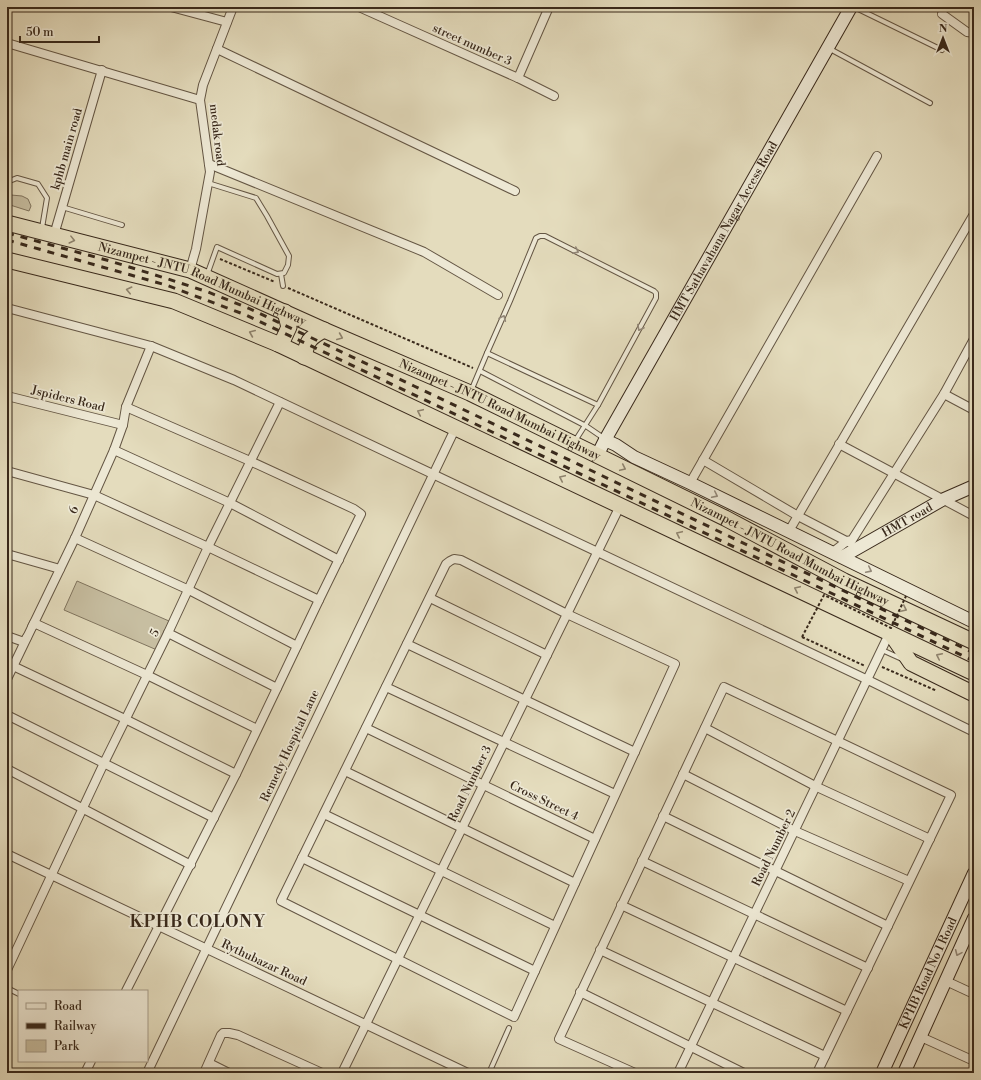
<svg xmlns="http://www.w3.org/2000/svg" width="981" height="1080" viewBox="0 0 981 1080" font-family="'Libre Bodoni',serif">
<style>
.green{fill:#c7bea1;stroke:#80745e}
.lines{fill:none;stroke-linecap:round;stroke-linejoin:round}
.lane-casing{stroke:#645644;stroke-width:6}
.street-casing{stroke:#645644;stroke-width:10}
.secondary-casing{stroke:#39291b;stroke-width:14}
.highway-casing{stroke:#39291b;stroke-width:17}
.path{stroke:#39291b;stroke-width:2;stroke-dasharray:3 2;stroke-linecap:butt}
.lane{stroke:#ede8d4;stroke-width:4}
.street{stroke:#ede8d4;stroke-width:8}
.secondary{stroke:#ede8d4;stroke-width:12}
.highway{stroke:#e4dcbd;stroke-width:15}
.rail{stroke:#39291b;stroke-width:3;stroke-dasharray:7 7;stroke-linecap:butt}
.path-bridge{stroke:#39291b;stroke-width:2;stroke-dasharray:3 2;stroke-linecap:butt}
.oneway{stroke:#8e826c}
.oneway2{stroke:#938878}
.labels{text-anchor:middle;dominant-baseline:central;stroke-width:3.5;stroke-linejoin:round;paint-order:stroke}
.street-label{font-size:12px;fill:#39291b;stroke:#ede8d4}
.district-label{font-size:16px;font-weight:bold;letter-spacing:1px;fill:#39291b;stroke:#ede8d4}
</style>
<rect width="100%" height="100%" fill="#e4dcbd"/>
<filter id="stains"><feTurbulence type="fractalNoise" baseFrequency=".005" numOctaves="4"/><feColorMatrix values="0 0 0 0 .2 0 0 0 0 .09 0 0 0 0 .02 0 0 0 .5 -.17"/></filter>
<radialGradient id="worn" r=".72"><stop offset=".6" stop-color="#630" stop-opacity="0"/><stop offset="1" stop-color="#630" stop-opacity=".3"/></radialGradient>
<g class="green">
<polygon points="11,195 22,196 28,199 31,206 29,211 7,204 7,197"/>
<polygon points="77,581 169,621 157,650 64,610"/>
</g>
<g class="lines">
<defs>
<g id="lane">
<polyline points="854,7 942,50"/>
<polyline points="830,49 930,103"/>
<polyline points="7,182 17,178 38,184 47,198 42,228"/>
<polyline points="62,207 122,225"/>
<polyline points="281,274 283,286"/>
<polyline points="207,275 217,247 277,274 284,273 288,265 289,256 267,216 256,198 208,183"/>
<polyline points="487,353 510,301 536,238 540,236 545,236 654,291 656,293 656,298 598,405"/>
<polyline points="480,371 586,426 605,439"/>
<polyline points="471,391 487,353 598,405 575,441"/>
<polyline points="882,650 902,659"/>
<polyline points="7,988 19,994"/>
<polyline points="489,1073 509,1028"/>
</g>
<g id="street">
<polyline points="171,7 227,22"/>
<polyline points="359,7 518,78 554,96"/>
<polyline points="942,14 967,32 974,33"/>
<polyline points="7,43 200,100"/>
<polyline points="217,49 515,191"/>
<polyline points="518,78 549,7"/>
<polyline points="209,164 424,252 498,295"/>
<polyline points="54,235 102,70"/>
<polyline points="190,270 196,249 210,172 200,100 203,85 233,7"/>
<polyline points="7,308 151,346 234,380 868,680 974,732"/>
<polyline points="944,394 974,410"/>
<polyline points="7,396 123,425"/>
<polyline points="839,444 974,516"/>
<polyline points="114,450 230,503 339,560"/>
<polyline points="703,460 798,516 850,543"/>
<polyline points="7,471 94,495 208,547 319,600 361,514 354,509 250,461 126,407"/>
<polyline points="690,483 877,156"/>
<polyline points="789,531 974,214"/>
<polyline points="75,538 189,590 297,646"/>
<polyline points="833,552 847,541 852,540 944,394 974,339"/>
<polyline points="7,554 60,569"/>
<polygon points="454,559 461,560 567,614 675,664 514,1017 281,901 446,564 450,561"/>
<polyline points="430,598 547,655"/>
<polyline points="32,627 34,623 147,675 257,729"/>
<polyline points="168,633 277,688"/>
<polyline points="7,636 24,642 27,637"/>
<polyline points="407,644 635,752"/>
<polyline points="13,666 125,719 236,774"/>
<polyline points="7,679 75,538 114,450 123,425 126,407 151,346"/>
<polyline points="386,687 615,794"/>
<polyline points="7,715 214,818"/>
<polyline points="366,728 595,839"/>
<polyline points="705,728 817,787 930,839"/>
<polyline points="7,769 191,865"/>
<polyline points="345,771 575,883"/>
<polyline points="683,774 795,831 909,881"/>
<polyline points="324,814 555,926"/>
<polyline points="663,816 888,926"/>
<polyline points="7,854 468,1073"/>
<polyline points="302,858 535,971"/>
<polyline points="642,861 868,968"/>
<polyline points="621,905 847,1011"/>
<polyline points="600,950 825,1056"/>
<polyline points="7,970 104,763 168,633 208,547 280,402"/>
<polyline points="946,981 974,994"/>
<polyline points="126,991 236,774 319,600"/>
<polyline points="580,992 744,1073"/>
<polyline points="921,1037 974,1061"/>
<polyline points="209,1063 229,1073"/>
<polyline points="85,1073 91,1061"/>
<polyline points="147,1073 455,429"/>
<polyline points="204,1073 221,1035 223,1033 229,1033 238,1035 322,1073"/>
<polyline points="342,1073 620,506"/>
<polyline points="635,1073 559,1039 724,687 951,795 817,1073"/>
<polyline points="678,1073 890,632"/>
</g>
<g id="secondary">
<polyline points="605,440 616,445 634,457 690,483 974,622"/>
<path id="s1" d="M597,456L605,440L851,7"/>
<path id="s2" d="M842,557L942,500L974,486"/>
<path id="s3" d="M882,1073L974,873"/>
<polyline points="904,1073 974,918"/>
</g>
<g id="highway">
<path id="s4" d="M7,223L190,270L324,330L470,393L725,518L844,581L974,642"/>
<polyline points="7,260 174,301 278,344 974,673"/>
<polyline points="278,344 283,340 289,327 285,312"/>
<path d="M304,357C307,341 309,338 324,330"/>
<polyline points="891,634 911,663 974,694"/>
</g>
</defs>
<use href="#lane" class="lane-casing"/>
<use href="#street" class="street-casing"/>
<use href="#secondary" class="secondary-casing"/>
<use href="#highway" class="highway-casing"/>
<g class="path">
<polyline points="220,259 275,282"/>
<polyline points="288,288 473,368"/>
<polyline points="802,637 865,666"/>
<polyline points="882,667 937,691"/>
</g>
<use href="#lane" class="lane"/>
<use href="#street" class="street"/>
<use href="#secondary" class="secondary"/>
<use href="#highway" class="highway"/>
<g class="rail">
<polyline points="7,233 110,261 168,279 208,292 248,308 414,386 974,653"/>
<polyline points="7,240 166,285 246,315 974,661"/>
</g>
<polyline class="path-bridge" points="802,637 824,595 891,628 906,596"/>
</g>
<defs><path id="oneway-chevron" d="M-2-3.5L2.5 0L-2 3.5" fill="none" stroke-width="1.6" stroke-linecap="round" stroke-linejoin="round"/></defs>
<g class="oneway">
<use href="#oneway-chevron" transform="translate(72 240) rotate(14)"/>
<use href="#oneway-chevron" transform="translate(129 290) rotate(-167)"/>
<use href="#oneway-chevron" transform="translate(252 333) rotate(-157)"/>
<use href="#oneway-chevron" transform="translate(340 337) rotate(23)"/>
<use href="#oneway-chevron" transform="translate(420 412) rotate(-155)"/>
<use href="#oneway-chevron" transform="translate(623 468) rotate(25)"/>
<use href="#oneway-chevron" transform="translate(562 478) rotate(-155)"/>
<use href="#oneway-chevron" transform="translate(679 534) rotate(-155)"/>
<use href="#oneway-chevron" transform="translate(797 589) rotate(-155)"/>
<use href="#oneway-chevron" transform="translate(904 609) rotate(25)"/>
<use href="#oneway-chevron" transform="translate(939 656) rotate(-154)"/>
</g>
<g class="oneway2">
<use href="#oneway-chevron" transform="translate(576 251) rotate(27)"/>
<use href="#oneway-chevron" transform="translate(503 318) rotate(-66)"/>
<use href="#oneway-chevron" transform="translate(640 328) rotate(118)"/>
<use href="#oneway-chevron" transform="translate(715 495) rotate(26)"/>
<use href="#oneway-chevron" transform="translate(869 570) rotate(26)"/>
<use href="#oneway-chevron" transform="translate(958 953) rotate(114)"/>
</g>
<g class="labels">
<g class="street-label">
<text transform="translate(472 45) rotate(24)">street number 3</text>
<text transform="translate(217 135) rotate(83)">medak road</text>
<text transform="translate(67 149) rotate(-74)">kphb main road</text>
<text stroke="none"><textPath href="#s1" startOffset="258">HMT Sathavahana Nagar Access Road</textPath></text>
<text stroke="none"><textPath href="#s4" startOffset="205">Nizampet - JNTU Road Mumbai Highway</textPath></text>
<text transform="translate(68 399) rotate(14)">Jspiders Road</text>
<text stroke="none"><textPath href="#s4" startOffset="529">Nizampet - JNTU Road Mumbai Highway</textPath></text>
<text transform="translate(74 510) rotate(-67)">6</text>
<text stroke="none"><textPath href="#s2" startOffset="75">HMT road</textPath></text>
<text stroke="none"><textPath href="#s4" startOffset="852">Nizampet - JNTU Road Mumbai Highway</textPath></text>
<text transform="translate(155 633) rotate(-63)">5</text>
<text transform="translate(290 746) rotate(-65)">Remedy Hospital Lane</text>
<text transform="translate(470 784) rotate(-64)">Road Number 3</text>
<text transform="translate(544 801) rotate(26)">Cross Street 4</text>
<text transform="translate(774 848) rotate(-64)">Road Number 2</text>
<text transform="translate(264 963) rotate(25)">Rythubazar Road</text>
<text stroke="none"><textPath href="#s3" startOffset="110">KPHB Road No 1 Road</textPath></text>
</g>
<g class="district-label">
<text x="198" y="922">KPHB COLONY</text>
</g>
</g>
<rect width="981" height="1080" fill="none" stroke="#e4dcbd" stroke-width="24"/>
<rect x="8" y="8" width="965" height="1064" fill="none" stroke="#39291b" stroke-width="2"/>
<rect x="12" y="12" width="957" height="1056" fill="none" stroke="#39291b"/>
<rect x="18" y="990" width="130" height="72" fill="#ede8d4" stroke="#a59c8a"/>
<rect x="26" y="1003" width="20" height="6" fill="#ede8d4" stroke="#a59c8a"/>
<text x="54" y="1010" font-size="12" fill="#39291b">Road</text>
<rect x="26" y="1023" width="20" height="6" fill="#39291b" stroke="#a59c8a"/>
<text x="54" y="1030" font-size="12" fill="#39291b">Railway</text>
<rect x="26" y="1040" width="20" height="12" fill="#c7bea1" stroke="#a59c8a"/>
<text x="54" y="1050" font-size="12" fill="#39291b">Park</text>
<g transform="translate(943 38)" stroke="#ede8d4" stroke-width="3" paint-order="stroke">
<path d="M0-3L7 15L0 10L-7 15Z" fill="#39291b"/>
<text y="-6" font-size="11" font-weight="bold" text-anchor="middle" fill="#39291b">N</text>
</g>
<path d="M20 36v6h79v-6" fill="none" stroke="#39291b" stroke-width="2"/>
<text x="26" y="36" font-size="12" fill="#39291b" stroke="#ede8d4" stroke-width="3" paint-order="stroke">50 m</text>
<rect width="100%" height="100%" filter="url(#stains)"/>
<rect width="100%" height="100%" fill="url(#worn)"/>
</svg>
